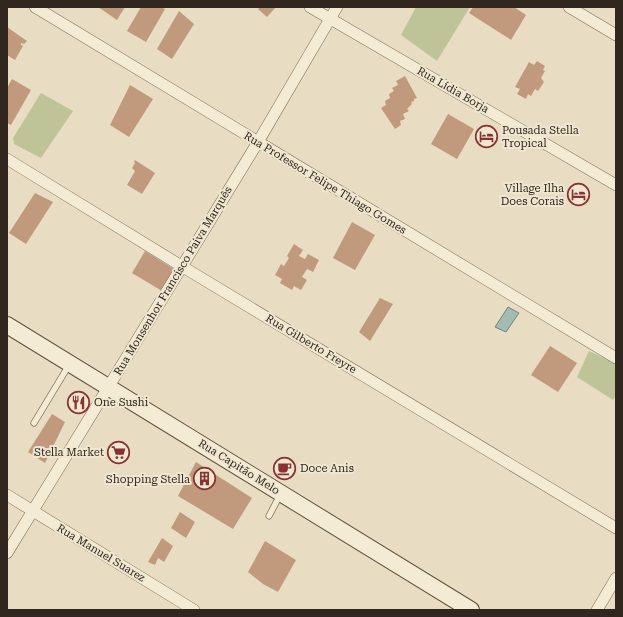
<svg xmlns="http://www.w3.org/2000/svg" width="623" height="617" viewBox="0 0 623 617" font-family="'Roboto Serif',serif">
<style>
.green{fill:#bec498}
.water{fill:#a4bbb4;stroke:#6c8781}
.building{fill:#c19a7d}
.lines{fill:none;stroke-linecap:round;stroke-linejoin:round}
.service-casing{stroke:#7f6f5c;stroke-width:7}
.minor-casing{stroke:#7f6f5c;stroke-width:12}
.secondary-casing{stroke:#61503f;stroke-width:18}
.service{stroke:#f4ebd4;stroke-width:5.5}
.minor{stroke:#f4ebd4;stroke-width:11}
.secondary{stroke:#f4ebd4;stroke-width:16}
.labels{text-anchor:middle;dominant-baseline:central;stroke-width:4;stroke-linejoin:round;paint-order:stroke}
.street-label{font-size:11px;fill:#31271e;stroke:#f0e7d1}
.poi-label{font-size:11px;fill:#31271e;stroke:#f0e7d1;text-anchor:start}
</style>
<rect width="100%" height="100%" fill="#e8ddc2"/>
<g class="green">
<polygon points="416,7 470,7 437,61 401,35"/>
<polygon points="41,93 73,111 41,158 14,144 13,138"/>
<polygon points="589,351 616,364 616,396 613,400 577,377"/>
</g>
<polygon class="water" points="508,307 519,313 506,332 495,327"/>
<g class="building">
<polygon points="98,7 125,7 117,20"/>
<polygon points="141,7 161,7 165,9 146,42 127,31"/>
<polygon points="260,7 276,7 267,17 258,9"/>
<polygon points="473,7 514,7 526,15 511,40 469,13"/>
<polygon points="179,11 194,24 172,59 157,49"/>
<polygon points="7,27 27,41 24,44 21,43 21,45 23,46 15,60 7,55"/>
<polygon points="537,61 545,66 543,70 545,71 541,78 544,82 538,91 535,89 531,96 528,94 526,99 517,94 520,89 515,87 529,62 534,65"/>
<polygon points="405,76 417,98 414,99 414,101 411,102 412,104 407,109 409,111 403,114 405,119 400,121 401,125 395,129 381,108 386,105 385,101 390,98 389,94 394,91 392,88 398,85 396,81"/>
<polygon points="12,79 31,90 11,125 7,123 7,88"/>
<polygon points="130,85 153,99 129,137 110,125"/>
<polygon points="448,114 474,129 457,159 431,144"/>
<polygon points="135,160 155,173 142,194 127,185 135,171 132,168 135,163 134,162"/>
<polygon points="35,193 53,202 26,244 9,233"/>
<polygon points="352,222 375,235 355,270 333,258"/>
<polygon points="294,244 303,250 299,256 305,259 308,254 319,260 313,272 307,269 302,277 307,280 301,290 294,286 292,290 280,283 282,279 275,275 281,264 284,266 289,258 287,256"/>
<polygon points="145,251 174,269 162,291 132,273"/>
<polygon points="380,298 393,304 370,341 359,332"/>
<polygon points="550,346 577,363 558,392 531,375"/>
<polygon points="52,414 65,422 45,463 28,452"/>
<polygon points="196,462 252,498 233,529 178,496"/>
<polygon points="180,512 195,522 186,538 171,528"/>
<polygon points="162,538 173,546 164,562 158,558 155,565 148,562"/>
<polygon points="265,541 296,560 278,592 263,584 248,572"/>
</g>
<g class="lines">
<defs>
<g id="service">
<polyline points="34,423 69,365"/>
<polyline points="269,516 280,495"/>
</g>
<g id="minor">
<polyline points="35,7 616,358"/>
<polyline points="310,7 616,185"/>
<polyline points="569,7 616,35"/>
<polyline points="7,159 183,267 616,528"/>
<polyline points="7,495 194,610"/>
<polyline points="7,553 258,142 337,7"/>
<polyline points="597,610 616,578"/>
</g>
<polyline id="secondary" points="7,325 471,610"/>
</defs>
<use href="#service" class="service-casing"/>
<use href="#minor" class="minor-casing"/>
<use href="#secondary" class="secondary-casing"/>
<use href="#service" class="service"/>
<use href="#minor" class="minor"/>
<use href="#secondary" class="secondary"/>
</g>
<defs>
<symbol id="hotel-ring" viewBox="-11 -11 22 22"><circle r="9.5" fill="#f0e7d1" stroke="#873333" stroke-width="1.5"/><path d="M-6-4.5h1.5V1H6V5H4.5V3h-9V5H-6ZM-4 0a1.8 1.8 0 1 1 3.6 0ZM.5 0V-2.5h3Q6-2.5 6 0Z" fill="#873333"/></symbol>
<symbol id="restaurant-ring" viewBox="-11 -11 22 22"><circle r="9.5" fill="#f0e7d1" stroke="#873333" stroke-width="1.5"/><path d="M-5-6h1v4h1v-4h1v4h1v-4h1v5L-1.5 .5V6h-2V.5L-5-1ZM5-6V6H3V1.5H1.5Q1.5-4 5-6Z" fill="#873333"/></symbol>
<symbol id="supermarket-ring" viewBox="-11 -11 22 22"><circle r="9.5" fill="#f0e7d1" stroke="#873333" stroke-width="1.5"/><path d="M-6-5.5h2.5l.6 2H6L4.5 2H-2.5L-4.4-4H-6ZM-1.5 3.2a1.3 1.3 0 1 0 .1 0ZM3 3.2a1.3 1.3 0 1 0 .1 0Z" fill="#873333"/></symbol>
<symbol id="cafe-ring" viewBox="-11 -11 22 22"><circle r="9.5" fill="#f0e7d1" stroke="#873333" stroke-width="1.5"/><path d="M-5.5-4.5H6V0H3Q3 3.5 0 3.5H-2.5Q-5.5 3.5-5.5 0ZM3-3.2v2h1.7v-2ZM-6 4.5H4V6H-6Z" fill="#873333"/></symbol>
<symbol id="building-ring" viewBox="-11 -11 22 22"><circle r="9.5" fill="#f0e7d1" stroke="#873333" stroke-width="1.5"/><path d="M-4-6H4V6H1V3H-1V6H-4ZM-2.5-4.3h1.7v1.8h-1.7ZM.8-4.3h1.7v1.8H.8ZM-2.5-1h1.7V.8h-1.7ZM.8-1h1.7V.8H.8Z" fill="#873333"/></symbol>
</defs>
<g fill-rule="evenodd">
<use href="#hotel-ring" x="474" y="124" width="25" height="25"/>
<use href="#hotel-ring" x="566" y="182" width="25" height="25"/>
<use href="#restaurant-ring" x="66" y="390" width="25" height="25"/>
<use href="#supermarket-ring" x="106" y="440" width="25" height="25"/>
<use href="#cafe-ring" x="272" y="456" width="25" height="25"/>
<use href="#building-ring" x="192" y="466" width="25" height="25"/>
</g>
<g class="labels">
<g class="street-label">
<text transform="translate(453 90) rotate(30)">Rua Lídia Borja</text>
<text transform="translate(325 183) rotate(31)">Rua Professor Felipe Thiago Gomes</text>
<text transform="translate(173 281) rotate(-59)">Rua Monsenhor Francisco Paiva Marquês</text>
<text transform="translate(311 344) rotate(31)">Rua Gilberto Freyre</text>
<text transform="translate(239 467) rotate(32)">Rua Capitão Melo</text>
<text transform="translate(101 553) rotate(31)">Rua Manuel Suarez</text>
</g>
<g class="poi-label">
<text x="502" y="130">Pousada Stella<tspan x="502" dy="13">Tropical</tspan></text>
<text x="564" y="188" text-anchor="end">Village Ilha<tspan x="564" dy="13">Does Corais</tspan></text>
<text x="94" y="402">One Sushi</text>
<text x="104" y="452" text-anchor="end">Stella Market</text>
<text x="300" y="468">Doce Anis</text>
<text x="190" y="479" text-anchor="end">Shopping Stella</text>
</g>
</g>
<rect width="623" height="617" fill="none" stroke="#31271e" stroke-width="16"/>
</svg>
